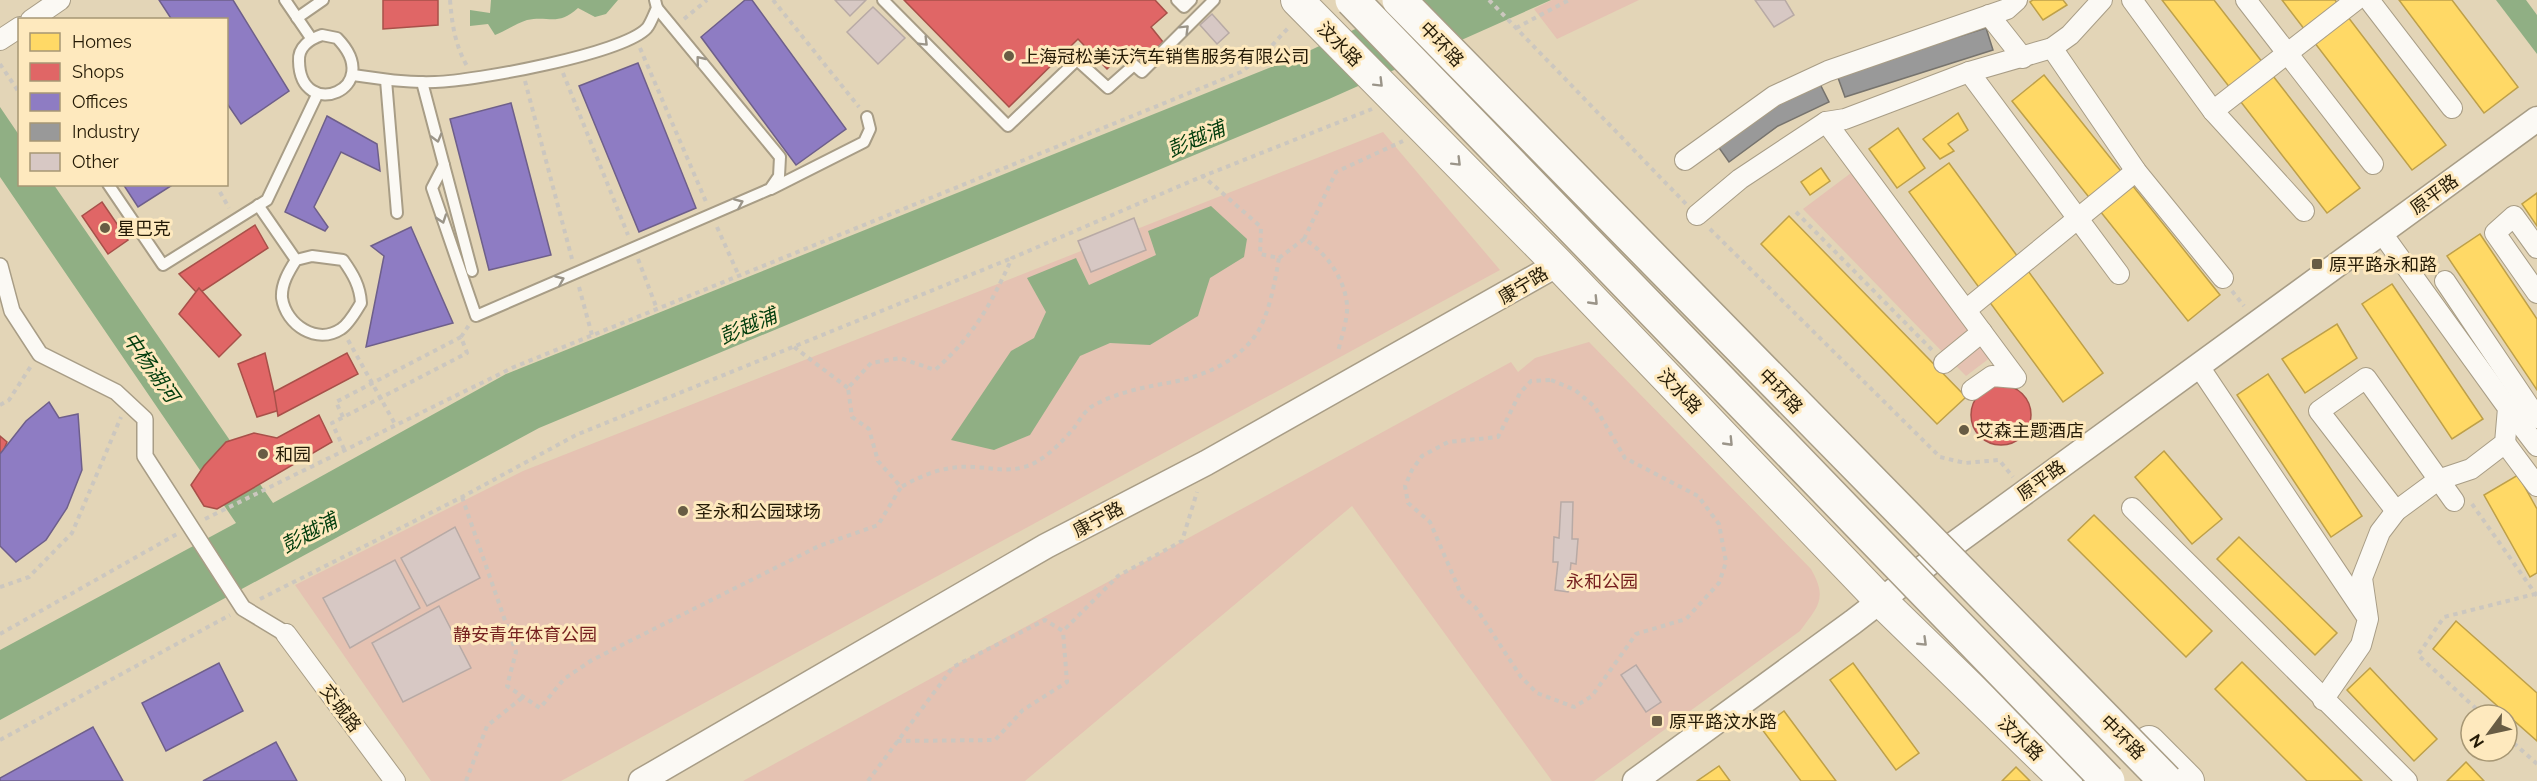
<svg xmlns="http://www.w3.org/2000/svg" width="2537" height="781" viewBox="0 0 2537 781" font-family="Raleway,'Noto Sans SC',sans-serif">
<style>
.green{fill:#e5c2b2}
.water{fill:#90af84}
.homes{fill:#ffd966;stroke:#bea049;stroke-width:1.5}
.shops{fill:#e06666;stroke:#a85049;stroke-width:1.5}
.offices{fill:#8e7cc3;stroke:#6e5f8a;stroke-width:1.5}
.industry{fill:#999;stroke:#76736d;stroke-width:1.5}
.building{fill:#d7c8c4;stroke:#b8aaa5;stroke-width:1.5}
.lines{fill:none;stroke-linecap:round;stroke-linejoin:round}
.service-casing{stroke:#a89d86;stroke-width:14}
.pedestrian-casing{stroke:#a89d86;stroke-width:18}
.minor-casing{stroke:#a89d86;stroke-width:22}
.tertiary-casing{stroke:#a89d86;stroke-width:27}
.primary-casing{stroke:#a89d86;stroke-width:34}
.path{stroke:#ccc7bf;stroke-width:4;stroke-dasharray:4.5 4.5;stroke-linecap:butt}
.service{stroke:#fbf9f4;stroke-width:10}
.pedestrian{stroke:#fbf9f4;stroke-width:15}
.minor{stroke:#fbf9f4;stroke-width:20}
.tertiary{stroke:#fbf9f4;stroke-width:24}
.primary{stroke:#fbf9f4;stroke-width:32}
.trunk-bridge-casing{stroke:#a89d86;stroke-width:36;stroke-linecap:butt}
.trunk-bridge{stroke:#fbf9f4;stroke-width:33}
.oneway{stroke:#9b9589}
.poi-dot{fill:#685c44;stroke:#fee9be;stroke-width:2}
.labels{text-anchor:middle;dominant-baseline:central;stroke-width:6;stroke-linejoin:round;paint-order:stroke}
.street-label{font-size:18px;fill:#251b06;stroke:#fee9be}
.poi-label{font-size:18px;fill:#251b06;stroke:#fee9be;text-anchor:start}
.park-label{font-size:18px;fill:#761f1f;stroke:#fee9be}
.water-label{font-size:20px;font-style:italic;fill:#023d0d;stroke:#fee9be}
</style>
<rect width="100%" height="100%" fill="#e3d5b7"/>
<g class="green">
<polygon points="1552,0 1639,0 1557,39 1534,9"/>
<polygon points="1383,132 1500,270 561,781 431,781 295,585 523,471"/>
<polygon points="1855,170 1991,357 1966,376 1803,209"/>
<path d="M1589,342L1811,569C1828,599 1818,606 1800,631L1594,781H1552L1352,506L1025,781H743L1511,362L1518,372L1535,358Z"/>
</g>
<g class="water">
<path d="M491,0H618L606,14L595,17L578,8C557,27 549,15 527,20C517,23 505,31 495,35L488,24L470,26V10L490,13Z"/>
<polygon points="1417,0 1551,0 1329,99 539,428 0,720 0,650 236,523 0,177 0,107 19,135 20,184 54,185 273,503 506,374 1296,57"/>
<polygon points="2496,0 2526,0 2537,15 2537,54"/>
<polygon points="1211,206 1247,239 1244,257 1210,278 1198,316 1150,345 1110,343 1080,356 1030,435 994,450 951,440 1011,351 1034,338 1046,312 1027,278 1076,258 1089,285 1156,255 1148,231"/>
</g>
<g class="homes">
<polygon points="2033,0 2063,0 2067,5 2043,20 2030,2"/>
<polygon points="2162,0 2214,0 2360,188 2327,213"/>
<polygon points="2282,0 2335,0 2446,145 2412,170"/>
<polygon points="2399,0 2452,0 2518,87 2484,113"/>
<polygon points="2044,75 2220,295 2188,321 2012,101"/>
<polygon points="1958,113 1968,130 1948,144 1954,151 1940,159 1923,139"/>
<polygon points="1898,128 1925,168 1897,188 1869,149"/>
<polygon points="1949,163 2103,373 2063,402 1909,192"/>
<polygon points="1821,168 1830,181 1810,195 1801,182"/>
<polygon points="2537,193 2537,226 2522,204"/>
<polygon points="1789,216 1966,397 1937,424 1761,244"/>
<polygon points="2480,234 2537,319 2537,390 2447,256"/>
<polygon points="2392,284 2483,419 2452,439 2362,304"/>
<polygon points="2337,324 2357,358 2305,393 2282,359"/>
<polygon points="2268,374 2362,516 2331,537 2237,395"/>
<polygon points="2164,451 2222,519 2192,544 2135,477"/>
<polygon points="2518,475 2537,509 2537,573 2530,577 2484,495"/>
<polygon points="2094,515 2212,631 2186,657 2068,540"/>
<polygon points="2239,537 2337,633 2315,655 2217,559"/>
<polygon points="2456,621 2537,693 2537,741 2433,649"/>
<polygon points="2242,662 2362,781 2307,781 2215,689"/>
<polygon points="1853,663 1919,753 1896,770 1830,680"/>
<polygon points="2370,668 2437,739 2414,761 2347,690"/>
<polygon points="1784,711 1836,781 1801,781 1761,728"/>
<polygon points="2466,762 2484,781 2447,781"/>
<polygon points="1719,766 1730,781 1697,781"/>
<polygon points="2016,767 2030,781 2002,781"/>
</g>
<g class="shops">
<polygon points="383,0 438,0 438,25 383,29"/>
<polygon points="904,0 1155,0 1167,13 1151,27 1163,42 1143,62 1128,50 1107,69 1078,39 1009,107"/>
<polygon points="102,202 128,240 108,254 82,216"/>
<polygon points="255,225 268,248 198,294 179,274"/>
<polygon points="199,288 241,335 219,357 179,314"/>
<polygon points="265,353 274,392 283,409 257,417 238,364"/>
<polygon points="347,353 358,374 278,416 274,392"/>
<circle cx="2001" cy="415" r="30"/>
<polygon points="319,415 332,442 217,509 204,506 191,485 204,466 226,442 254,433 277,438"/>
<polygon points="0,436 7,442 0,459"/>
</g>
<g class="offices">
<polygon points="159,0 233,0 289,91 241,124 226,102 226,20 172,20"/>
<polygon points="745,0 752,0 846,129 796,165 701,37"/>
<polygon points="638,63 696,208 639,232 579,86"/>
<polygon points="511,103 551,255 489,270 450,119"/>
<polygon points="327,116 377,144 380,171 341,152 314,207 328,227 325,231 285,212"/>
<polygon points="123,184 174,184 138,207"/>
<polygon points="411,227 453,323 366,347 384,256 371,246"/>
<polygon points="49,402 59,418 78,414 82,470 67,508 46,540 16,562 0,546 0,454 26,421"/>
<polygon points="219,663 243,711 166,751 142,703"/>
<polygon points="93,727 123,781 0,781 0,778"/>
<polygon points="276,742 297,781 203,781"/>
</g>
<g class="industry">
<polygon points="1986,28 1993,50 1845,97 1837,75"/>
<polygon points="1818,80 1829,102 1778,126 1729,162 1717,145 1766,107"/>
</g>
<g class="building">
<polygon points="835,0 866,0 850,16"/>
<polygon points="1755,0 1785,0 1794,15 1774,27"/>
<polygon points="873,7 905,38 878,64 847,32"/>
<polygon points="1212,14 1229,33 1217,44 1200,25"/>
<polygon points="1134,218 1146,250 1091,272 1078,241"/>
<polygon points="1561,502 1573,502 1572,539 1578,539 1576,564 1571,563 1568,592 1555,590 1558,562 1553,562 1554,537 1559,538"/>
<polygon points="455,527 480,578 427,606 401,558"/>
<polygon points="395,560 420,608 350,648 323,598"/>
<polygon points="439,606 471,668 403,702 372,643"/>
<polygon points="1636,665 1661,702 1646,712 1621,675"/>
</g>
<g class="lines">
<defs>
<g id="service">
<polyline points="285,0 311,38"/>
<polyline points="883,0 1008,126 1077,60 1108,88 1134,65 1142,72 1214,0"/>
<polyline points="1177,0 1184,7 1191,0"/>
<polyline points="297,18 323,0"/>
<path d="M322,35L337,38C387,89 300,123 299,61C298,47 310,39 322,35Z"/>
<path d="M353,75C380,79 407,83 435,82C474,81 623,54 647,28C651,23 654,14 657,8L655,0"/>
<polyline points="386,80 397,213"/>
<polyline points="422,82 472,271"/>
<polyline points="444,165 432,188 476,316 770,189 779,176 780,157 657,8"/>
<polyline points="108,184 163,265 267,200 317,95"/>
<polyline points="771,189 864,142 870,129 867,117"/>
<path d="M258,205L296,260C289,271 281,284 282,298C286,325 317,345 341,329C349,324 356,311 361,303C360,286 353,274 343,260L312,256L296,260"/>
</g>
<polyline id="pedestrian" points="0,266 12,311 40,354 116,392 145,419 145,456 243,608 286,634"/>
<g id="minor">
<polyline points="2132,0 2213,111 2304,211"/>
<polyline points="2246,0 2373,164"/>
<polyline points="2369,0 2452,108"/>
<polyline points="1989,15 2023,58"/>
<polyline points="31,20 60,0"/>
<polyline points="0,40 20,27"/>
<polyline points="2052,48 2136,171 2223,278"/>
<polyline points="1969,72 2119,274"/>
<polyline points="2213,111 2356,0"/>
<polyline points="1826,122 2016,378 1992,376 1972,390"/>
<polyline points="1685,160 1774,96 1828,71 2007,9 2017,0"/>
<polyline points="1697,215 1740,179 1826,122 1845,119 1969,72 2052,48 2070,35 2102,0"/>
<polyline points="2537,248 2514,216 2495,233 2537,293"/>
<polyline points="2445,281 2537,418"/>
<polyline points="1966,310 2136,171"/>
<polyline points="1944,363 1982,332"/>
<polyline points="2198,365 2365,614"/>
<polyline points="2508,408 2537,446"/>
<polyline points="2505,443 2537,486"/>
<polyline points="2132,508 2407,781"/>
<polyline points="2396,511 2319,411 2366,378 2454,501"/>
<polyline points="286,634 395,781"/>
<polyline points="2323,700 2361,645 2368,619 2362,578 2380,532 2396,511 2438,480 2471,469 2505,443 2508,408 2381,232"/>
</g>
<g id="tertiary">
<polyline points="641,781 1046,546 1206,463 1558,264"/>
<polyline points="1635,781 1853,622 1954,544 2537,119"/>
</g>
<g id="primary">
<polyline points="1297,0 1558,264 1881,601 2066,781"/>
<polyline points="2149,742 2188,781"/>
</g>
</defs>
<use href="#service" class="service-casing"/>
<use href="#pedestrian" class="pedestrian-casing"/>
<use href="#minor" class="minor-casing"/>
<use href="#tertiary" class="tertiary-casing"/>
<use href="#primary" class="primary-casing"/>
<g class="path">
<path d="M450,0C452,24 455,45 467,66"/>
<polyline points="773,0 859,107"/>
<polyline points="1489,0 1686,204"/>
<polyline points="684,19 707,0"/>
<polyline points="1516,28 1569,0"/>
<polyline points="640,48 707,204"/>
<polyline points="0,64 20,94"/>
<polyline points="563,73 628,235"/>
<polyline points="525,81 572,259"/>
<polyline points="1201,177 1372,109"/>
<polyline points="220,192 229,208"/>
<polyline points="1796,212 1933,351"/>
<polyline points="717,227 739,276"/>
<polyline points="1710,229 1940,457 1965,463 1999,460 2013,477"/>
<polyline points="1304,239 1336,172 1403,141"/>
<path d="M1279,258L1304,239C1326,252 1345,279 1347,305C1348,319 1341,338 1338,352"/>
<polyline points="638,259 657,309"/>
<polyline points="579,287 592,335"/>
<polyline points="2232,291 2244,306"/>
<polyline points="461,337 469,325"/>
<polyline points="348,340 395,424"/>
<polyline points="794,347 848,388"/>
<polygon points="1551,380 1575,390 1595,407 1625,458 1698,496 1719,524 1726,562 1719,583 1686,619 1636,634 1592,696 1574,707 1537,693 1521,677 1476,608 1462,596 1430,522 1408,503 1405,486 1412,470 1422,456 1448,442 1498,437 1520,393 1531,381"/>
<polyline points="0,405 9,400 31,366"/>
<polyline points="343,417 336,402 461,337 467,353 332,423 344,449"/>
<path d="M462,497L516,652L507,686L540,708L564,679L592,660L819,546L878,525L901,487L878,461L869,429L852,417L848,388L871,363L900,358L935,370C975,334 990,306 1012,258L1203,176L1261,227L1260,254L1279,258C1275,281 1269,317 1255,336C1236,362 1204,376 1173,382C1145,387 1116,392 1091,407C1084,412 1079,421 1074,428C1062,442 1042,463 1024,467C1007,472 992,468 974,467C947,465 924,474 901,487"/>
<polyline points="2472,504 2537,596"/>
<polyline points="205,519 514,367 1241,72 1264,54 1289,27"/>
<polyline points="0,587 29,577 72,533 121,417"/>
<polyline points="260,599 462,497 576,435 1012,258"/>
<polyline points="0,634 177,534"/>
<polyline points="2483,715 2418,655 2444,617 2535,594"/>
<polyline points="2507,737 2537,764"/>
<polyline points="0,740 230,615"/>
<polyline points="897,741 995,740 1023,710 1067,682 1063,631"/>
<polyline points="466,781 487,726 523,697"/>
<polyline points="868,781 953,667 1045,620 1063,631 1118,576 1182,541 1197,492"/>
</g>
<use href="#service" class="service"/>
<use href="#pedestrian" class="pedestrian"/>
<use href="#minor" class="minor"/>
<use href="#tertiary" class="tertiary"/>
<use href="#primary" class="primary"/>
<defs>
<g id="trunk-bridge">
<polyline points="1352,0 2108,781"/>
<polyline points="1399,0 2166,781"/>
</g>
</defs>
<use href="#trunk-bridge" class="trunk-bridge-casing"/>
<use href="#trunk-bridge" class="trunk-bridge"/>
</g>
<defs><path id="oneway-chevron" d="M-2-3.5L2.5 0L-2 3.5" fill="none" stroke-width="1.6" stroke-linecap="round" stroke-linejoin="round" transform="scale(1.5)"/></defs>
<g class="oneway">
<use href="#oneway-chevron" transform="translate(1185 29) rotate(-45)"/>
<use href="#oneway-chevron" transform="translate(924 42) rotate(45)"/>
<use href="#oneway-chevron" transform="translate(700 60) rotate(-129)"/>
<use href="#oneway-chevron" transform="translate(1379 83) rotate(45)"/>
<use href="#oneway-chevron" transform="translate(437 138) rotate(75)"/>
<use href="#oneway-chevron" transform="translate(1457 162) rotate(45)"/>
<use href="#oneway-chevron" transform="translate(739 203) rotate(-23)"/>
<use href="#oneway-chevron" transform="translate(442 219) rotate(71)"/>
<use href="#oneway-chevron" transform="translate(560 280) rotate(-23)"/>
<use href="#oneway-chevron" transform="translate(1594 301) rotate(46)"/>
<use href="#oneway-chevron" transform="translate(1729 442) rotate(46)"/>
<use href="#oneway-chevron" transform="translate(1923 642) rotate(44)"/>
</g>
<g class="poi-dot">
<circle cx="1009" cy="56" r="6"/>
<circle cx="105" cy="228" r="6"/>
<rect x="2311" y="258" width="12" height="12" rx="3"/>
<circle cx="1964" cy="430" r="6"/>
<circle cx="263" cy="454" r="6"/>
<circle cx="683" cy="511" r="6"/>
<rect x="1651" y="715" width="12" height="12" rx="3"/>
</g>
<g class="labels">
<g class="street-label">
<text transform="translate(1340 44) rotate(45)">汶水路</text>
<text transform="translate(1442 44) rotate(46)">中环路</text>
<text transform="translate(2434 194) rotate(-36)">原平路</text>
<text transform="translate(1523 285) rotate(-31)">康宁路</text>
<text transform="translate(1680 391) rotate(46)">汶水路</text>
<text transform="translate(1781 391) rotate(46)">中环路</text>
<text transform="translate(2041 480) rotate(-36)">原平路</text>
<text transform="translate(1098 519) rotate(-28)">康宁路</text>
<text transform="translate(341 708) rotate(53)">交城路</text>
<text transform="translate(2123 737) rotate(45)">中环路</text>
<text transform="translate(2021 738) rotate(44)">汶水路</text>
</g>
<g class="poi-label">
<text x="1021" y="56">上海冠松美沃汽车销售服务有限公司</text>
<text x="117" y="228">星巴克</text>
<text x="2329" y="264">原平路永和路</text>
<text x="1976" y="430">艾森主题酒店</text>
<text x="275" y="454">和园</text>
<text x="695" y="511">圣永和公园球场</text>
<text x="1669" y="721">原平路汶水路</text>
</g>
<g class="park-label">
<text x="1602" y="581">永和公园</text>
<text x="525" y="634">静安青年体育公园</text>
</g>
<g class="water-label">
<text transform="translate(1196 139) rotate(-23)">彭越浦</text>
<text transform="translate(748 326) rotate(-23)">彭越浦</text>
<text transform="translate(151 367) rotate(55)">中杨湖河</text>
<text transform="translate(309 533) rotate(-28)">彭越浦</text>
</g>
</g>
<rect x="18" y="18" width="210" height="168" fill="#fee9be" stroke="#a79774" stroke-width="1.5"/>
<rect x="30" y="33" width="30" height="18" fill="#ffd966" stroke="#a79774" stroke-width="1.5"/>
<text x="72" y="48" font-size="18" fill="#251b06">Homes</text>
<rect x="30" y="63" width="30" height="18" fill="#e06666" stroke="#a79774" stroke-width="1.5"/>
<text x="72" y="78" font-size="18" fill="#251b06">Shops</text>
<rect x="30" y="93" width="30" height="18" fill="#8e7cc3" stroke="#a79774" stroke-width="1.5"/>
<text x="72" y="108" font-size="18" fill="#251b06">Offices</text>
<rect x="30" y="123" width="30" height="18" fill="#999999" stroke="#a79774" stroke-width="1.5"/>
<text x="72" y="138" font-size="18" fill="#251b06">Industry</text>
<rect x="30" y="153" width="30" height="18" fill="#d7c8c4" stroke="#a79774" stroke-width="1.5"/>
<text x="72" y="168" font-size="18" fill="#251b06">Other</text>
<g transform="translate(2489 733) rotate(237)"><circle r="28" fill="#fee9be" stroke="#a79774" stroke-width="1.5"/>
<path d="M0-4.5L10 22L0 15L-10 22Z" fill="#685c44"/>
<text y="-9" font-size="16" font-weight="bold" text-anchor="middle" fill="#251b06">N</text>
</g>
</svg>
